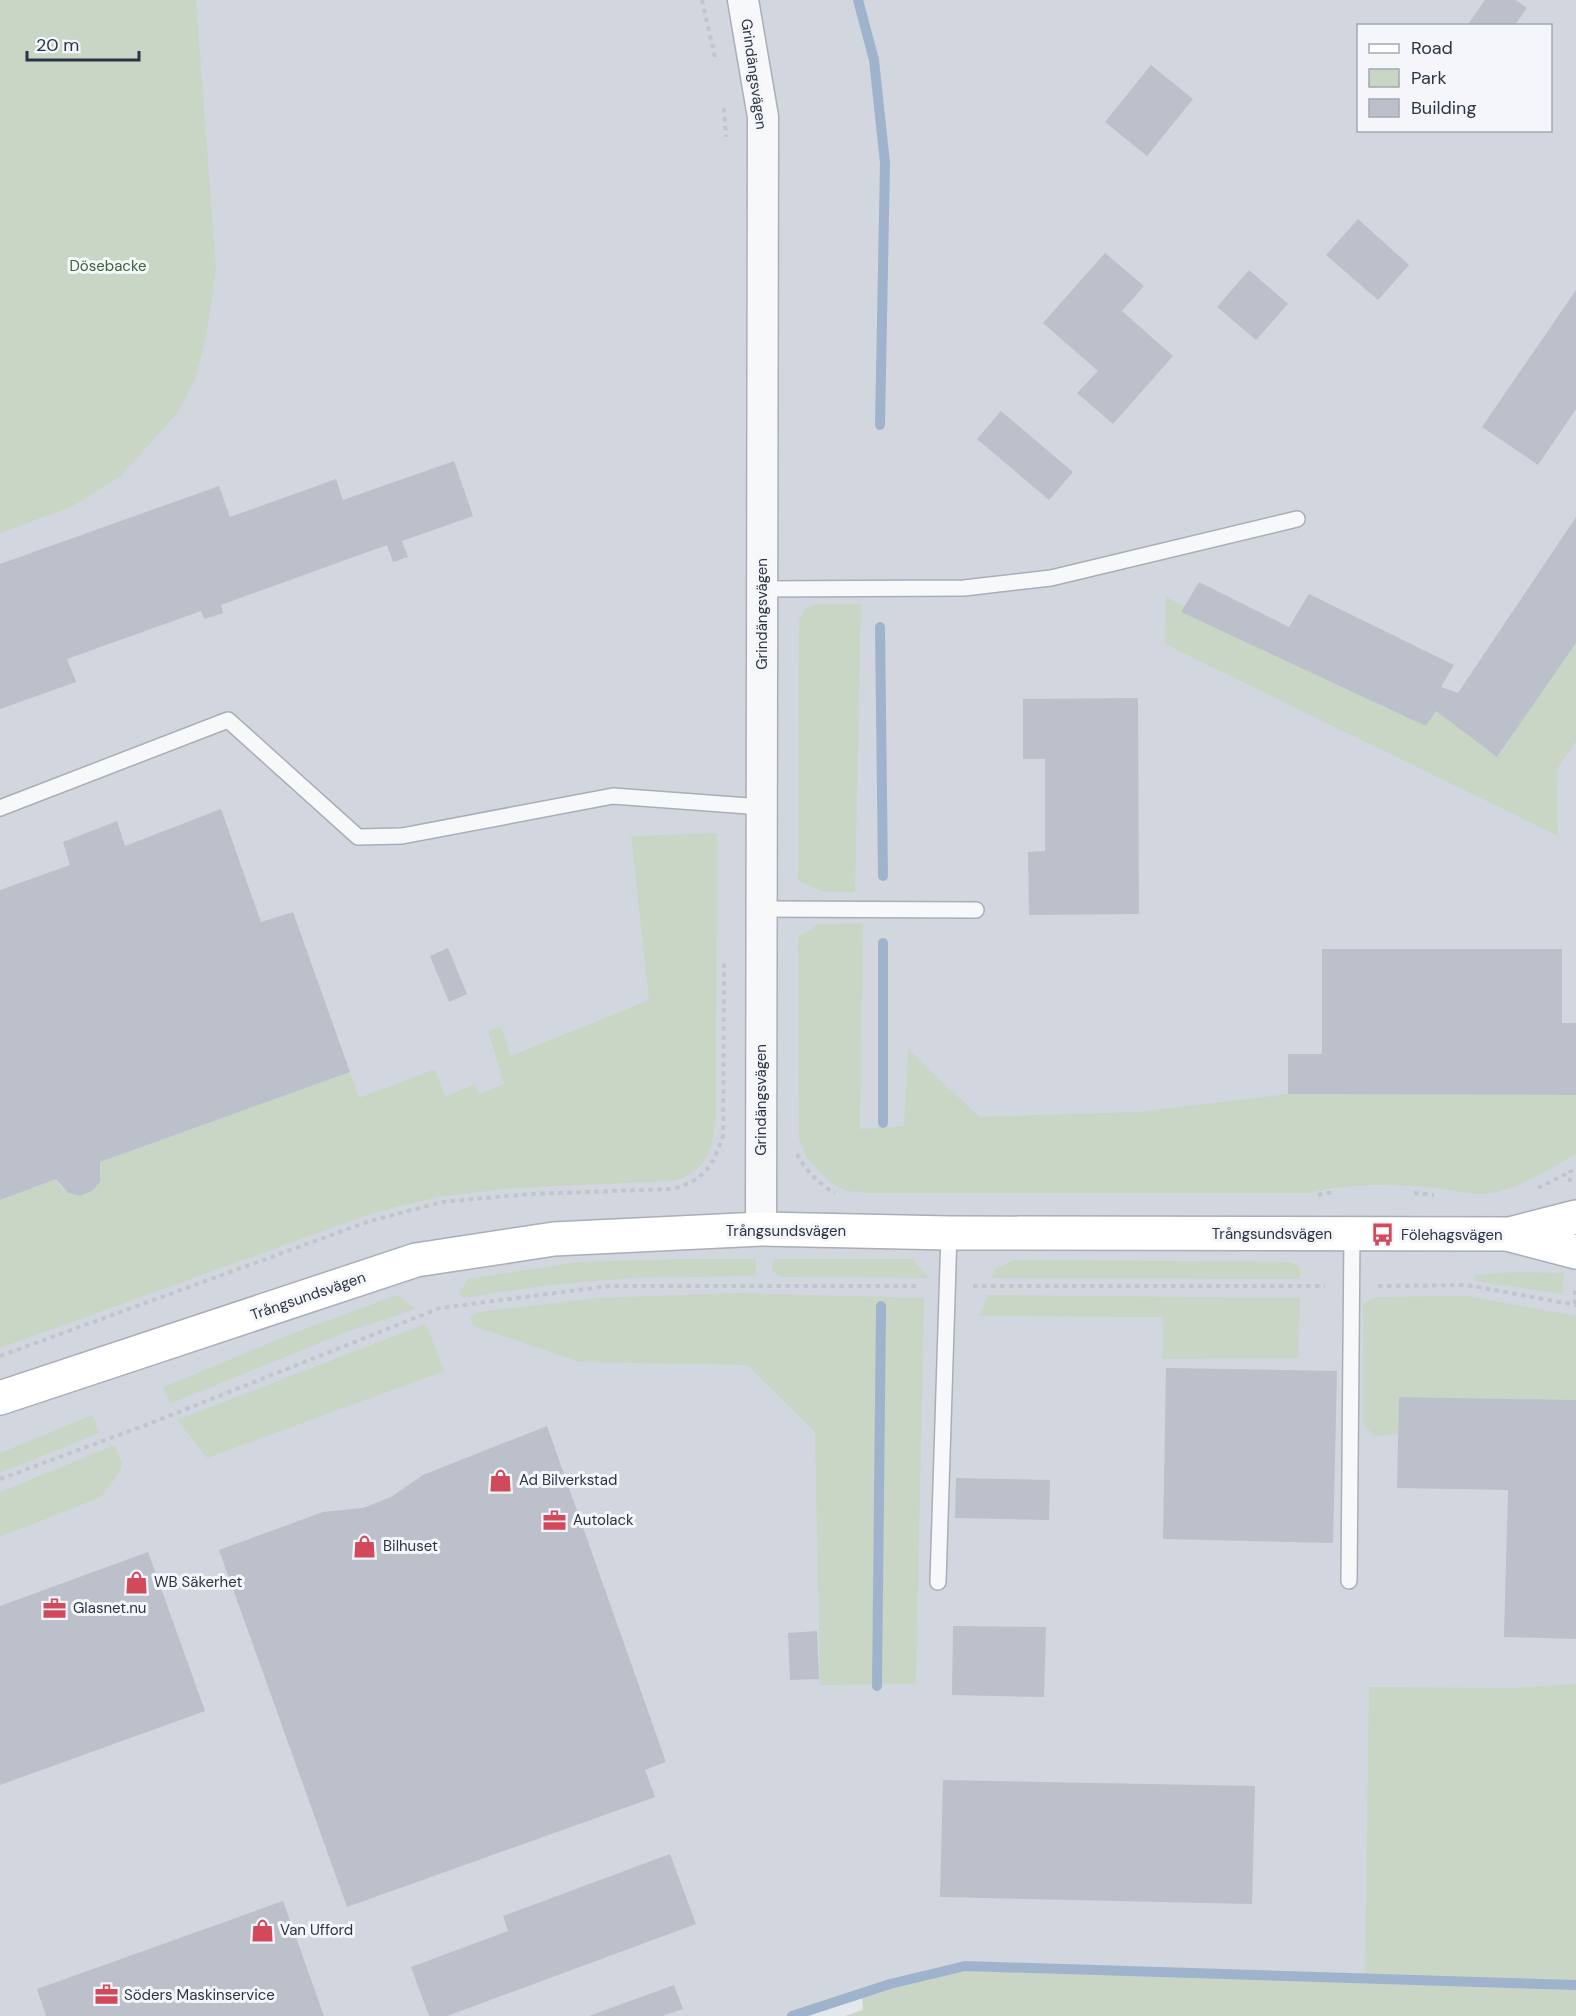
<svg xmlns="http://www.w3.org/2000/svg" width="1576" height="2016" viewBox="0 0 1576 2016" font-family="'DM Sans',sans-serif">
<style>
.built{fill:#d2d6de;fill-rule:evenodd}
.green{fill:#c9d6c5}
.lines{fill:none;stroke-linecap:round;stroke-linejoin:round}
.stream{stroke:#9fb4cc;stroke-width:10}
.building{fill:#bbc0ca}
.lane-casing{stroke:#a9aeb7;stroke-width:18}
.street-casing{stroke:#a9aeb7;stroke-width:33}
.secondary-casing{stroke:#a9aeb7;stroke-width:36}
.path{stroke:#c2c5cb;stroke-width:4;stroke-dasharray:4.5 4.5;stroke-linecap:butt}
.lane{stroke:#f7f8fa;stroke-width:15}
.street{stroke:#f7f8fa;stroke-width:30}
.secondary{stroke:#fff;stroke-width:33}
.labels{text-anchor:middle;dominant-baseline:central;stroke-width:6;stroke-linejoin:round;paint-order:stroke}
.street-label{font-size:15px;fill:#2b3445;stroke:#f4f6f9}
.park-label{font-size:15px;fill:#3f6138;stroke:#f4f6f9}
.poi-label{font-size:15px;fill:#2b3445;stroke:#f4f6f9;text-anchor:start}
</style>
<rect width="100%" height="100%" fill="#e4e7ec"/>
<path class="built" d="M0,0H1576V1985L890,1984L796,2016H0ZM1358,26H1550V130H1358Z"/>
<g class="green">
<polygon points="0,0 196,0 216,269 206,337 196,377 178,412 121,476 71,507 0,533"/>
<polygon points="1166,597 1426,725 1436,711 1497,757 1576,643 1576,741 1557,769 1558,836 1165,644"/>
<polygon points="817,604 861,604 855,892 823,892 798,880 799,620 805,609"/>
<path d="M717,833L716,1113C713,1147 709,1172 672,1181L513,1188L438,1197L373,1213L0,1348V1200L56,1179C70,1209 107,1195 100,1162L350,1072L359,1098L435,1069L445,1097L475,1084L478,1094L504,1084L488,1031L501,1027L511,1056L649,1000L631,836Z"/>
<path d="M863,923L860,1129L904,1126L908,1049L979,1117L1137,1112L1288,1094L1576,1095V1154C1553,1167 1518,1189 1492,1193C1471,1196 1450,1189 1428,1187C1389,1184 1347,1183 1309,1193H869L846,1191L830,1182L807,1158L799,1139L798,937L819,924Z"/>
<polygon points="680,1259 756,1259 756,1276 629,1278 542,1286 462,1298 459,1293 468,1279 579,1262"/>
<polygon points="774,1259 912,1259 930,1278 779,1277 772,1270"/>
<polygon points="1014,1260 1290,1262 1297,1265 1301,1272 1299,1279 991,1278 995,1269"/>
<polygon points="1516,1272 1564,1273 1562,1294 1475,1281 1475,1275"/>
<polygon points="738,1293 924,1298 916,1684 820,1685 815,1432 747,1365 580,1362 473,1326 470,1316 479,1312 597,1298"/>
<polygon points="397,1295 416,1309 346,1332 170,1404 163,1387 294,1333"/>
<polygon points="987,1295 1300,1298 1298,1358 1162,1359 1163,1317 980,1316"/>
<polygon points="1467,1296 1576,1316 1576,1400 1400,1397 1398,1434 1374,1436 1364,1425 1363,1418 1363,1304 1376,1297"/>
<polygon points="426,1324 444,1371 207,1458 177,1420"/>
<polygon points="93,1415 99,1433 0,1473 0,1453"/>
<polygon points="115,1445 122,1463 120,1472 101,1497 0,1537 0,1492"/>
<polygon points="1576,1684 1576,2016 845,2016 863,2010 862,1993 965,1966 1365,1978 1369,1687 1513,1688"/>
</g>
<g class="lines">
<g class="stream">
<polyline points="858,0 874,60 885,163 880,425"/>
<polyline points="880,627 883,876"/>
<polyline points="883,1123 883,943"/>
<polyline points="877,1686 881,1306"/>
<polyline points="792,2016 890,1984 965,1966 1576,1985"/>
</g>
</g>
<g class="building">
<polygon points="1485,0 1516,0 1527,8 1514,26 1467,26"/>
<polygon points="1151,65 1193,99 1147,156 1105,122"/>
<polygon points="1358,219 1409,265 1378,300 1326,255"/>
<polygon points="1105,253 1144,286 1122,311 1173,356 1113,424 1077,393 1098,371 1043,323"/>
<polygon points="1249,270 1288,304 1256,340 1217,307"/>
<polygon points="1576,290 1576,409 1538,465 1482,427"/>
<polygon points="1001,411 1073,472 1049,500 977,439"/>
<polygon points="454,461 473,516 402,541 408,557 393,562 387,545 221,605 223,613 204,619 201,611 67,659 76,682 0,709 0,564 219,486 230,517 336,479 343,500"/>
<polygon points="1576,517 1576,643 1497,757 1436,711 1426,726 1181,612 1199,582 1289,627 1309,594 1454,665 1441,687 1458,693"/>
<polygon points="1138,698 1139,914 1029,915 1028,852 1045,851 1045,759 1023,759 1023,699"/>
<polygon points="221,809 261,922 293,912 350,1072 100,1162 100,1182 92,1191 80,1196 68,1193 56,1179 0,1200 0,890 70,865 63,842 117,821 125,846"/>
<polygon points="448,948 467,994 449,1002 430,956"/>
<polygon points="1322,949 1562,949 1562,1023 1576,1023 1576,1095 1288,1094 1288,1054 1322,1054"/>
<polygon points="1166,1368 1337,1371 1333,1543 1163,1539"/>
<polygon points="1399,1397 1576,1400 1576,1639 1504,1637 1508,1490 1397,1488"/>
<polygon points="547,1426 666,1762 645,1770 655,1797 347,1907 219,1550 323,1512 363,1508 391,1497 423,1475"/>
<polygon points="956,1478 1050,1480 1049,1520 955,1518"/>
<polygon points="148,1552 205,1711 0,1785 0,1606"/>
<polygon points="953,1626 1046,1627 1044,1697 952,1695"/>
<polygon points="817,1631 819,1679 790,1680 788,1633"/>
<polygon points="943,1780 1255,1786 1252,1904 940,1897"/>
<polygon points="670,1854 696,1924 447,2016 429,2016 411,1967 508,1931 503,1916"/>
<polygon points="283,1901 324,2016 46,2016 37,1989"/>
<polygon points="674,1985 683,2009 662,2016 589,2016"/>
</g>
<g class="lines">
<defs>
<g id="lane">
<polyline points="762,589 964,588 1051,578 1297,519"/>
<polyline points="0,808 228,720 358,837 402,836 613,796 762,807"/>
<polyline points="761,909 976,910"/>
<polyline points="1349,1581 1352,1234"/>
<polyline points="938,1582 949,1233"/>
</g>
<polyline id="street" points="743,0 763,117 761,1229"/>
<g id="secondary">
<polyline points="1511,1235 1576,1252"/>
<polyline points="0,1398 416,1260 554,1239 761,1229 949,1233 1510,1234 1576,1217"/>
</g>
</defs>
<use href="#lane" class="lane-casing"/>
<use href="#street" class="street-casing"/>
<use href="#secondary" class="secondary-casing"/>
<g class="path">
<polyline points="702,0 715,57"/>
<polyline points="724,108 726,137"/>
<path d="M797,1154C805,1170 820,1185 835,1193"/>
<polyline points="1570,1182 1570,1172 1576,1168"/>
<polyline points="1538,1188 1570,1172"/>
<polyline points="1414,1193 1434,1195"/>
<polyline points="1318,1195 1332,1192"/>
<polyline points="973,1286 1325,1286"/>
<polyline points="1378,1286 1467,1285 1576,1305"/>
<polyline points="1575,1304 1575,1288"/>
<path d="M0,1356L370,1221L442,1202L530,1194L671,1189C704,1181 713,1167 723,1135L724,963"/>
<polyline points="0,1479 146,1425 440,1308 609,1286 920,1286"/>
</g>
<use href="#lane" class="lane"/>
<use href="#street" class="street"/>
<use href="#secondary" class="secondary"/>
</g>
<defs>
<symbol id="bus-bare" viewBox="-9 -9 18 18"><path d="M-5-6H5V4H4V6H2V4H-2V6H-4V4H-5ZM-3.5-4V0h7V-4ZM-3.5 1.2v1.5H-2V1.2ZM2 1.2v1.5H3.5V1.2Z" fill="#d1495b" stroke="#f4f6f9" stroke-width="2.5" paint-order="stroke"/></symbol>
<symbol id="shop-bare" viewBox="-9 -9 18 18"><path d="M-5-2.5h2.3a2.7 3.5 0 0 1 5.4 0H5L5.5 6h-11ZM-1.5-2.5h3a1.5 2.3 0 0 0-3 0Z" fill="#d1495b" stroke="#f4f6f9" stroke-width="2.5" paint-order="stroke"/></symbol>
<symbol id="office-bare" viewBox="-9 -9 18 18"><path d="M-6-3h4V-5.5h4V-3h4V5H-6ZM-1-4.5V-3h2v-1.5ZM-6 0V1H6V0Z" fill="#d1495b" stroke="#f4f6f9" stroke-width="2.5" paint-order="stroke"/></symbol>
</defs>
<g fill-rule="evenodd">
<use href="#bus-bare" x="1366" y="1218" width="33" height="33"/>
<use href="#shop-bare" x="484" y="1464" width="33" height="33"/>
<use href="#office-bare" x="538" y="1504" width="33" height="33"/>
<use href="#shop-bare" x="348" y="1530" width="33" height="33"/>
<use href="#shop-bare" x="120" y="1566" width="33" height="33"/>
<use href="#office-bare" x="38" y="1592" width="33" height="33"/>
<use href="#shop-bare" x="246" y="1914" width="33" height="33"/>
<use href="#office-bare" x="90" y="1978" width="33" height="33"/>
</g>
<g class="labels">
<g class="street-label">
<text transform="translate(754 74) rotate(82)">Grindängsvägen</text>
<text transform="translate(762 614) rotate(-90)">Grindängsvägen</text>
<text transform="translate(761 1100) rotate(-90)">Grindängsvägen</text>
<text x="786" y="1231">Trångsundsvägen</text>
<text x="1272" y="1234">Trångsundsvägen</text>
<text transform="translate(308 1296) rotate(-19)">Trångsundsvägen</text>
</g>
<g class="park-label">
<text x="108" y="266">Dösebacke</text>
</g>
<g class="poi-label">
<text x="1401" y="1235">Fölehagsvägen</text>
<text x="519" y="1480">Ad Bilverkstad</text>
<text x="573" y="1520">Autolack</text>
<text x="383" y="1546">Bilhuset</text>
<text x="154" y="1582">WB Säkerhet</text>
<text x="73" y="1608">Glasnet.nu</text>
<text x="280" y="1930">Van Ufford</text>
<text x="124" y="1995">Söders Maskinservice</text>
</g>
</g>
<rect x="1357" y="24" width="195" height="108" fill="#f4f6f9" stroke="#a4a8b1" stroke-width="1.5"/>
<rect x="1369" y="44" width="30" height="9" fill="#ffffff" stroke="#a4a8b1" stroke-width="1.5"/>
<text x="1411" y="54" font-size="18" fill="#2b3445">Road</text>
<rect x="1369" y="69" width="30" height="18" fill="#c9d6c5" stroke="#a4a8b1" stroke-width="1.5"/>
<text x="1411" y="84" font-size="18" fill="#2b3445">Park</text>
<rect x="1369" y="99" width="30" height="18" fill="#bbc0ca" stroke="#a4a8b1" stroke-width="1.5"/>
<text x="1411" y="114" font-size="18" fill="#2b3445">Building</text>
<path d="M27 51v9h112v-9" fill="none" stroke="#2b3445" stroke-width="3"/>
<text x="36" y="51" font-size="18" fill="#2b3445" stroke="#f4f6f9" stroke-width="4.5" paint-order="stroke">20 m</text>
</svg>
